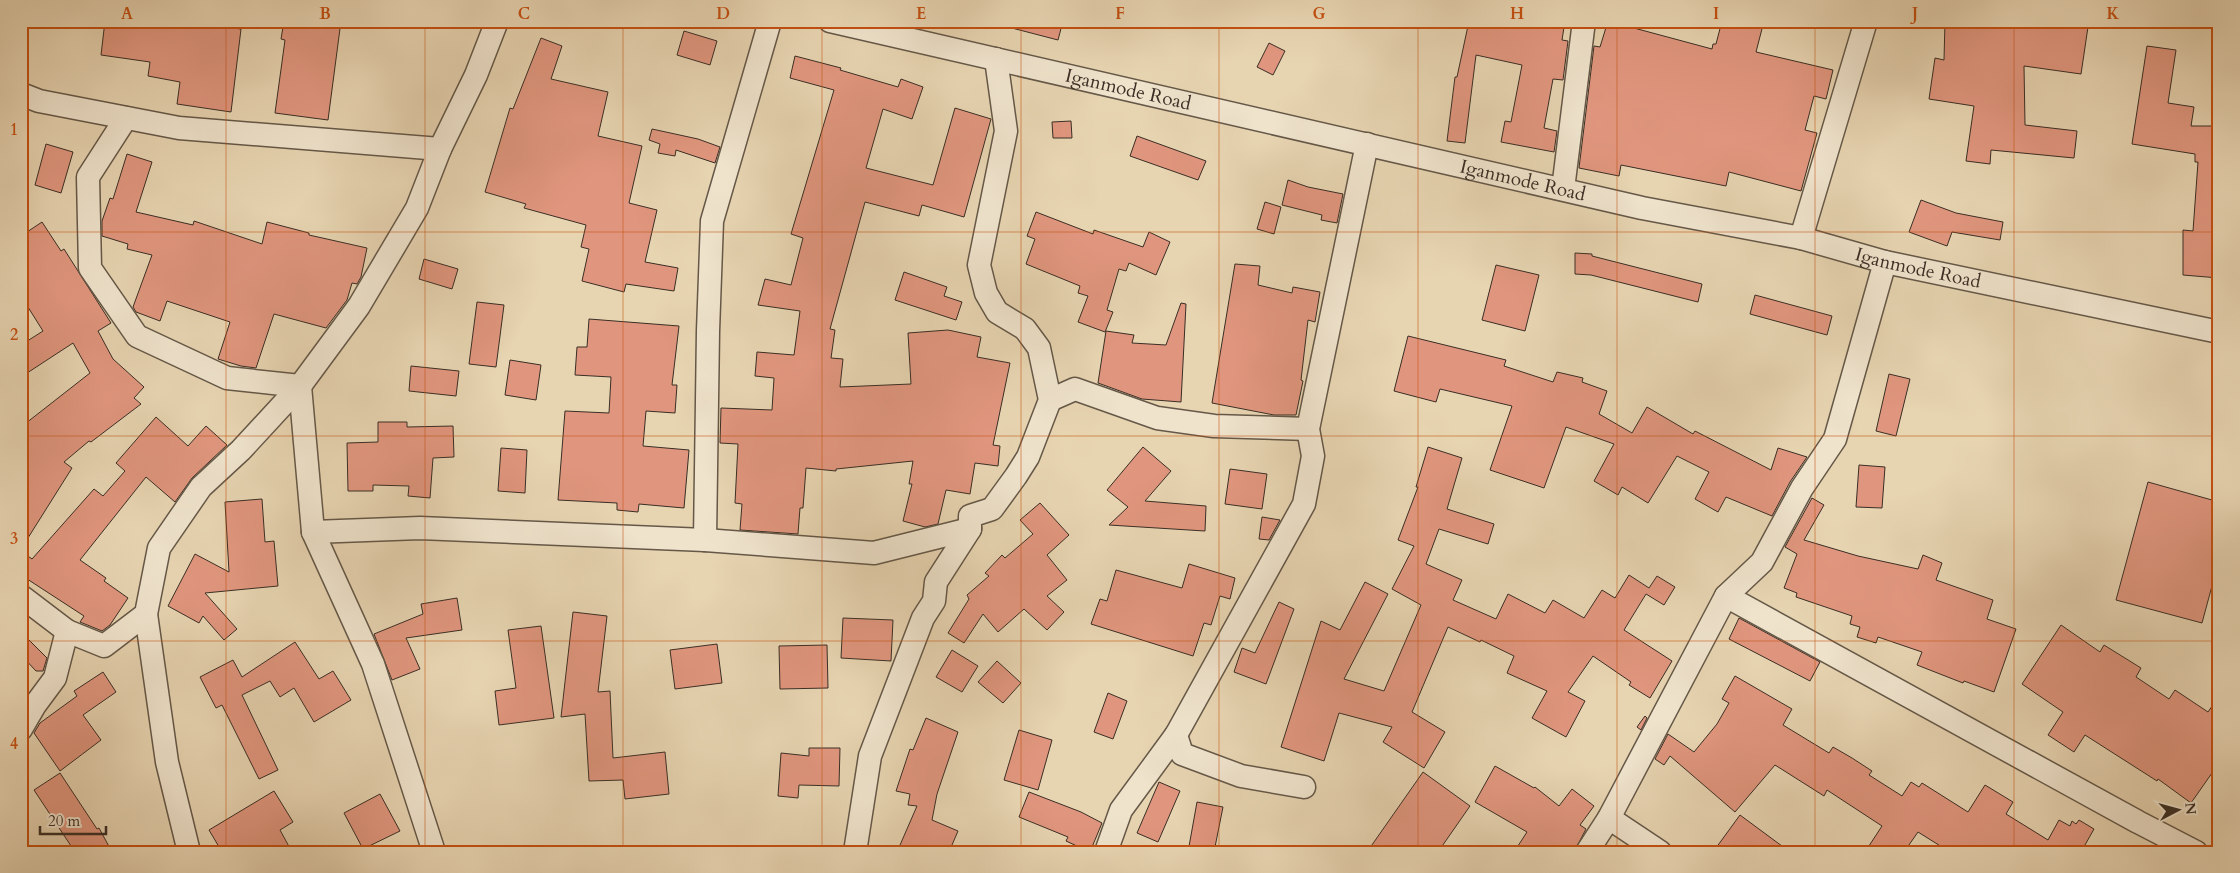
<svg xmlns="http://www.w3.org/2000/svg" width="2240" height="873" viewBox="0 0 2240 873" font-family="Cardo,serif">
<style>
.building{fill:#e0967e;stroke:#3a2e25}
.lines{fill:none;stroke-linecap:round;stroke-linejoin:round}
.minor-casing{stroke:#655848;stroke-width:25}
.minor{stroke:#efe3cc;stroke-width:22}
.grid{fill:none;stroke:#c55011;stroke-width:1;stroke-opacity:0.55}
.labels{text-anchor:middle;dominant-baseline:central;stroke-width:4.5;stroke-linejoin:round;paint-order:stroke}
.street-label{font-size:19px;fill:#3a2e25;stroke:#efe3cc}
.neatline{fill:none;stroke:#c55011;stroke-width:2}
.grid-label{font-size:16px;text-anchor:middle;font-weight:bold;fill:#c55011}
</style>
<rect width="100%" height="100%" fill="#e7d4b1"/>
<filter id="stains"><feTurbulence type="fractalNoise" baseFrequency=".004" numOctaves="4"/><feColorMatrix values="0 0 0 0 .2 0 0 0 0 .09 0 0 0 0 .02 0 0 0 .5 -.17"/></filter>
<radialGradient id="worn" r=".72"><stop offset=".6" stop-color="#630" stop-opacity="0"/><stop offset="1" stop-color="#630" stop-opacity=".3"/></radialGradient>
<g class="building">
<polygon points="105,21 182,21 241,29 231,112 177,104 180,82 148,76 150,62 101,55"/>
<polygon points="284,21 341,21 328,120 275,113 285,40 281,39"/>
<polygon points="1008,21 1063,21 1058,40 1008,27"/>
<polygon points="1469,21 1565,21 1562,40 1568,41 1563,80 1553,79 1544,128 1557,131 1554,152 1501,142 1505,121 1511,122 1522,65 1476,55 1465,143 1447,141 1455,77 1457,77"/>
<polygon points="1608,21 1712,49 1713,44 1716,44 1722,21 1764,21 1756,52 1833,70 1826,99 1814,96 1805,130 1817,133 1801,191 1729,172 1726,186 1621,165 1619,176 1579,168 1594,46 1600,47"/>
<polygon points="1945,21 2051,21 2088,27 2081,74 2024,66 2025,125 2077,131 2074,158 1991,150 1990,164 1966,161 1974,106 1929,99 1935,58 1944,60"/>
<polygon points="684,31 717,41 710,65 677,55"/>
<polygon points="541,38 562,46 551,79 608,92 598,136 642,146 629,203 657,210 645,262 678,268 674,291 626,284 624,292 582,281 589,249 581,247 586,225 524,208 526,204 485,192 510,108 513,109"/>
<polygon points="1269,43 1285,51 1273,75 1257,67"/>
<polygon points="2147,46 2176,50 2168,103 2194,107 2191,126 2219,126 2219,278 2183,275 2183,230 2193,231 2198,162 2195,162 2195,154 2132,144"/>
<polygon points="795,56 841,68 840,70 898,87 901,79 923,87 912,119 883,109 866,168 933,185 955,108 991,119 964,217 922,205 919,216 865,202 830,329 835,330 831,358 843,359 840,387 911,384 908,333 948,330 981,337 977,357 1010,363 993,445 1000,446 998,466 975,463 970,494 946,490 938,524 925,527 903,521 912,484 909,484 913,461 836,469 836,471 806,468 803,508 800,508 798,534 740,530 742,504 735,503 738,444 720,443 721,408 772,410 774,378 755,376 757,352 794,355 800,311 758,305 765,279 791,285 803,238 791,234 834,90 790,78"/>
<polygon points="1071,121 1072,138 1053,138 1052,122"/>
<polygon points="652,129 698,139 720,147 715,163 676,150 675,156 658,153 660,144 649,140"/>
<polygon points="1137,136 1206,161 1198,180 1130,156"/>
<polygon points="46,144 73,152 61,193 35,185"/>
<polygon points="127,154 152,162 136,212 193,225 194,221 262,244 267,222 309,233 309,235 367,248 361,277 357,284 352,283 347,300 326,328 274,314 256,368 241,366 218,359 230,322 167,301 160,321 136,312 133,307 152,255 127,249 128,244 102,236 102,221 110,198 113,199"/>
<polygon points="1288,180 1308,187 1343,194 1337,223 1321,220 1322,215 1282,205"/>
<polygon points="1921,200 1956,213 2003,222 2000,240 1952,232 1947,246 1909,232"/>
<polygon points="1265,202 1281,207 1274,234 1257,229"/>
<polygon points="1036,212 1093,234 1094,230 1143,247 1149,232 1170,242 1156,275 1129,263 1126,271 1119,269 1107,310 1113,312 1105,332 1078,322 1088,296 1078,293 1080,286 1026,264 1035,239 1027,236"/>
<polygon points="42,222 61,251 64,249 111,323 98,331 113,359 144,387 134,398 141,404 91,442 89,441 64,462 72,468 21,549 21,427 90,373 73,343 21,377 21,345 43,331 21,296 21,236"/>
<polygon points="1575,253 1592,254 1592,256 1702,284 1698,302 1591,275 1575,274"/>
<polygon points="424,259 458,269 452,289 419,279"/>
<polygon points="1235,264 1260,266 1258,285 1292,293 1293,287 1320,292 1315,322 1308,320 1301,380 1303,381 1296,415 1274,415 1212,403"/>
<polygon points="1496,265 1539,275 1525,331 1482,320"/>
<polygon points="904,272 947,287 944,296 962,302 956,320 895,300"/>
<polygon points="1755,295 1832,316 1827,335 1750,314"/>
<polygon points="477,302 504,305 496,367 469,364"/>
<polygon points="1181,303 1186,304 1181,402 1142,399 1098,383 1106,331 1134,335 1132,343 1166,345"/>
<polygon points="589,319 679,326 672,385 677,385 675,413 646,411 643,446 689,450 684,508 639,504 638,512 617,510 617,503 558,500 565,411 609,413 611,377 575,375 577,347 587,347"/>
<polygon points="1408,336 1506,360 1504,366 1553,382 1557,372 1583,378 1582,382 1607,391 1599,414 1632,433 1647,407 1693,434 1695,431 1771,470 1778,448 1807,457 1790,482 1772,516 1726,497 1718,512 1695,499 1709,472 1677,456 1648,503 1622,487 1618,495 1594,481 1614,444 1566,427 1544,488 1490,470 1512,406 1440,389 1436,402 1394,391"/>
<polygon points="510,360 541,365 536,400 505,395"/>
<polygon points="411,366 459,371 456,396 409,391"/>
<polygon points="1889,374 1910,379 1896,436 1876,431"/>
<polygon points="156,417 188,446 206,426 227,445 192,478 175,502 146,477 80,560 106,578 104,581 128,598 110,625 102,631 80,622 84,616 21,575 21,551 32,559 94,489 103,496 125,471 116,463"/>
<polygon points="378,422 407,422 407,427 453,426 454,457 433,458 430,498 408,496 409,486 373,485 373,491 348,491 347,443 378,442"/>
<polygon points="1143,447 1171,471 1145,501 1206,506 1205,531 1109,525 1128,507 1107,490"/>
<polygon points="1428,447 1462,458 1447,509 1494,524 1488,544 1439,529 1426,564 1462,580 1453,600 1496,619 1508,594 1545,613 1553,600 1584,618 1602,590 1615,598 1629,575 1649,588 1657,576 1675,587 1664,605 1646,594 1624,630 1672,661 1650,698 1629,685 1631,682 1593,656 1568,692 1585,701 1566,737 1532,718 1547,691 1507,673 1514,656 1481,640 1480,642 1448,627 1412,712 1445,732 1424,768 1383,742 1392,727 1339,713 1324,761 1281,747 1321,621 1340,630 1365,582 1388,594 1344,679 1384,691 1421,605 1392,589 1414,546 1398,540 1418,487 1416,487"/>
<polygon points="501,448 527,450 525,493 498,491"/>
<polygon points="1859,465 1885,467 1882,508 1856,507"/>
<polygon points="1230,469 1267,474 1262,509 1225,504"/>
<polygon points="2148,482 2219,502 2219,560 2202,623 2116,600"/>
<polygon points="1812,498 1824,505 1804,540 1858,556 1918,569 1923,555 1942,563 1936,580 1993,600 1987,619 2016,629 1994,692 1964,681 1963,683 1917,665 1922,652 1878,637 1876,643 1857,637 1860,627 1850,624 1852,616 1796,597 1797,593 1784,588 1797,554 1785,547"/>
<polygon points="262,499 265,542 274,541 278,586 205,593 237,629 224,640 203,616 199,623 168,606 195,554 229,572 225,502"/>
<polygon points="1040,503 1069,535 1047,555 1067,580 1047,596 1064,612 1047,630 1024,609 998,632 983,614 964,643 948,633 969,599 967,595 989,576 985,573 1002,555 1005,558 1033,534 1020,520"/>
<polygon points="1262,517 1280,520 1269,540 1259,539"/>
<polygon points="1189,564 1235,578 1230,599 1220,596 1211,625 1204,623 1193,656 1091,624 1100,599 1107,601 1116,570 1182,588"/>
<polygon points="457,598 462,630 406,638 420,669 392,680 374,634 423,614 421,604"/>
<polygon points="1279,602 1294,609 1266,684 1234,672 1242,648 1255,653"/>
<polygon points="573,612 607,616 598,692 610,691 613,758 665,752 669,794 625,799 623,780 589,781 585,714 561,717"/>
<polygon points="843,618 893,620 891,661 841,658"/>
<polygon points="1739,618 1820,662 1810,681 1729,639"/>
<polygon points="2061,625 2100,652 2104,645 2141,668 2136,677 2169,699 2175,690 2208,712 2219,696 2219,763 2191,803 2158,779 2157,781 2085,735 2074,752 2048,735 2063,712 2022,684"/>
<polygon points="541,626 554,718 499,725 495,691 516,688 508,630"/>
<polygon points="21,632 47,658 43,671 36,671 21,655"/>
<polygon points="295,642 319,679 333,671 351,700 314,722 294,688 280,697 270,681 242,695 278,770 259,779 222,705 216,708 200,677 233,660 242,677"/>
<polygon points="717,644 722,683 675,689 670,650"/>
<polygon points="827,645 828,688 780,689 779,646"/>
<polygon points="952,650 978,666 962,692 936,677"/>
<polygon points="997,661 1021,683 1003,703 978,682"/>
<polygon points="103,672 116,692 83,715 101,740 60,771 34,733 40,723 77,696 74,691"/>
<polygon points="1735,676 1792,709 1783,725 1829,753 1833,747 1852,758 1872,771 1869,775 1902,796 1911,782 1919,787 1922,783 1968,812 1985,785 2013,802 2006,814 2048,840 2059,820 2070,826 2072,821 2076,824 2079,820 2094,829 2081,852 1950,852 1918,832 1904,852 1865,852 1882,826 1827,790 1824,796 1775,765 1735,812 1670,756 1664,765 1655,759 1668,734 1694,752 1717,724 1729,703 1722,699"/>
<polygon points="1108,693 1127,701 1113,739 1094,732"/>
<polygon points="1645,716 1647,718 1641,730 1637,727"/>
<polygon points="926,718 958,732 937,794 932,820 958,831 949,852 897,852 917,806 908,805 910,794 896,791 910,749 913,750"/>
<polygon points="1019,730 1052,740 1038,790 1004,780"/>
<polygon points="809,748 840,748 839,786 799,785 798,798 778,796 781,753 809,756"/>
<polygon points="1495,766 1534,788 1535,787 1559,806 1572,789 1594,806 1580,825 1586,829 1574,852 1514,852 1527,832 1475,802"/>
<polygon points="1423,772 1470,806 1438,852 1367,852"/>
<polygon points="60,773 97,829 99,828 112,852 75,852 34,790"/>
<polygon points="1159,782 1180,791 1158,842 1137,833"/>
<polygon points="274,791 293,822 280,830 292,852 222,852 209,830"/>
<polygon points="1029,792 1081,812 1102,823 1090,852 1066,841 1068,837 1019,817"/>
<polygon points="380,794 400,831 363,849 344,813"/>
<polygon points="1197,802 1223,807 1214,852 1188,852"/>
<polygon points="1740,815 1790,852 1713,852"/>
</g>
<g class="lines">
<defs>
<g id="minor">
<path id="s1" d="M830,21L1642,208L1801,238L1885,262L2219,332"/>
<polyline points="21,94 39,101 179,128 440,149"/>
<polyline points="126,118 88,177 90,268 137,336 227,378 300,386 313,532 373,664 434,852"/>
<polyline points="1563,189 1584,21"/>
<polyline points="1801,238 1866,21"/>
<polyline points="1050,400 1075,389 1157,418 1214,426 1308,429"/>
<polyline points="313,532 420,528 705,540 874,553 970,529"/>
<polyline points="705,540 708,331 712,221 770,21"/>
<polyline points="21,596 67,631"/>
<polyline points="1726,596 2138,822 2196,852"/>
<polyline points="146,614 167,762 189,852"/>
<polyline points="21,729 35,705 55,678 67,631 104,646 146,614 159,548 201,487 241,450 300,386 359,306 417,208 440,149 476,75 497,21"/>
<polyline points="1176,735 1182,754 1241,776 1304,787"/>
<polyline points="1609,818 1660,852"/>
<polyline points="855,852 870,756 923,618 934,601 936,582 970,529 970,516 992,509 1016,476 1028,457 1050,400 1039,348 1025,329 997,312 986,293 979,265 1006,131 996,59"/>
<polyline points="1106,852 1121,810 1176,735 1304,504 1313,456 1308,429 1367,144"/>
<polyline points="1587,852 1609,818 1726,596 1762,562 1802,488 1835,439 1885,262"/>
</g>
</defs>
<use href="#minor" class="minor-casing"/>
<use href="#minor" class="minor"/>
</g>
<path class="grid" d="M226,21V852M425,21V852M623,21V852M822,21V852M1021,21V852M1219,21V852M1418,21V852M1617,21V852M1815,21V852M2014,21V852M21,232H2219M21,436H2219M21,641H2219"/>
<g class="labels">
<g class="street-label">
<text stroke="none"><textPath href="#s1" startOffset="306">Iganmode Road</textPath></text>
<text stroke="none"><textPath href="#s1" startOffset="711">Iganmode Road</textPath></text>
<text stroke="none"><textPath href="#s1" startOffset="1116">Iganmode Road</textPath></text>
</g>
</g>
<rect width="2240" height="873" fill="none" stroke="#e7d4b1" stroke-width="55"/>
<g transform="translate(2178 810) rotate(84)" stroke="#efe3cc" stroke-width="4" paint-order="stroke">
<path d="M0-4L9 19L0 12L-9 19Z" fill="#3a2e25"/>
<text y="-8" font-size="14" font-weight="bold" text-anchor="middle" fill="#3a2e25">N</text>
</g>
<path d="M40 826v8h66v-8" fill="none" stroke="#3a2e25" stroke-width="2.5"/>
<text x="48" y="826" font-size="15" fill="#3a2e25" stroke="#efe3cc" stroke-width="4" paint-order="stroke">20 m</text>
<rect x="28" y="28" width="2184" height="818" class="neatline"/>
<g class="grid-label">
<text x="127" y="19">A</text>
<text x="325" y="19">B</text>
<text x="524" y="19">C</text>
<text x="723" y="19">D</text>
<text x="921" y="19">E</text>
<text x="1120" y="19">F</text>
<text x="1319" y="19">G</text>
<text x="1517" y="19">H</text>
<text x="1716" y="19">I</text>
<text x="1915" y="19">J</text>
<text x="2113" y="19">K</text>
<text x="14" y="135">1</text>
<text x="14" y="340">2</text>
<text x="14" y="544">3</text>
<text x="14" y="749">4</text>
</g>
<rect width="100%" height="100%" filter="url(#stains)"/>
<rect width="100%" height="100%" fill="url(#worn)"/>
</svg>
